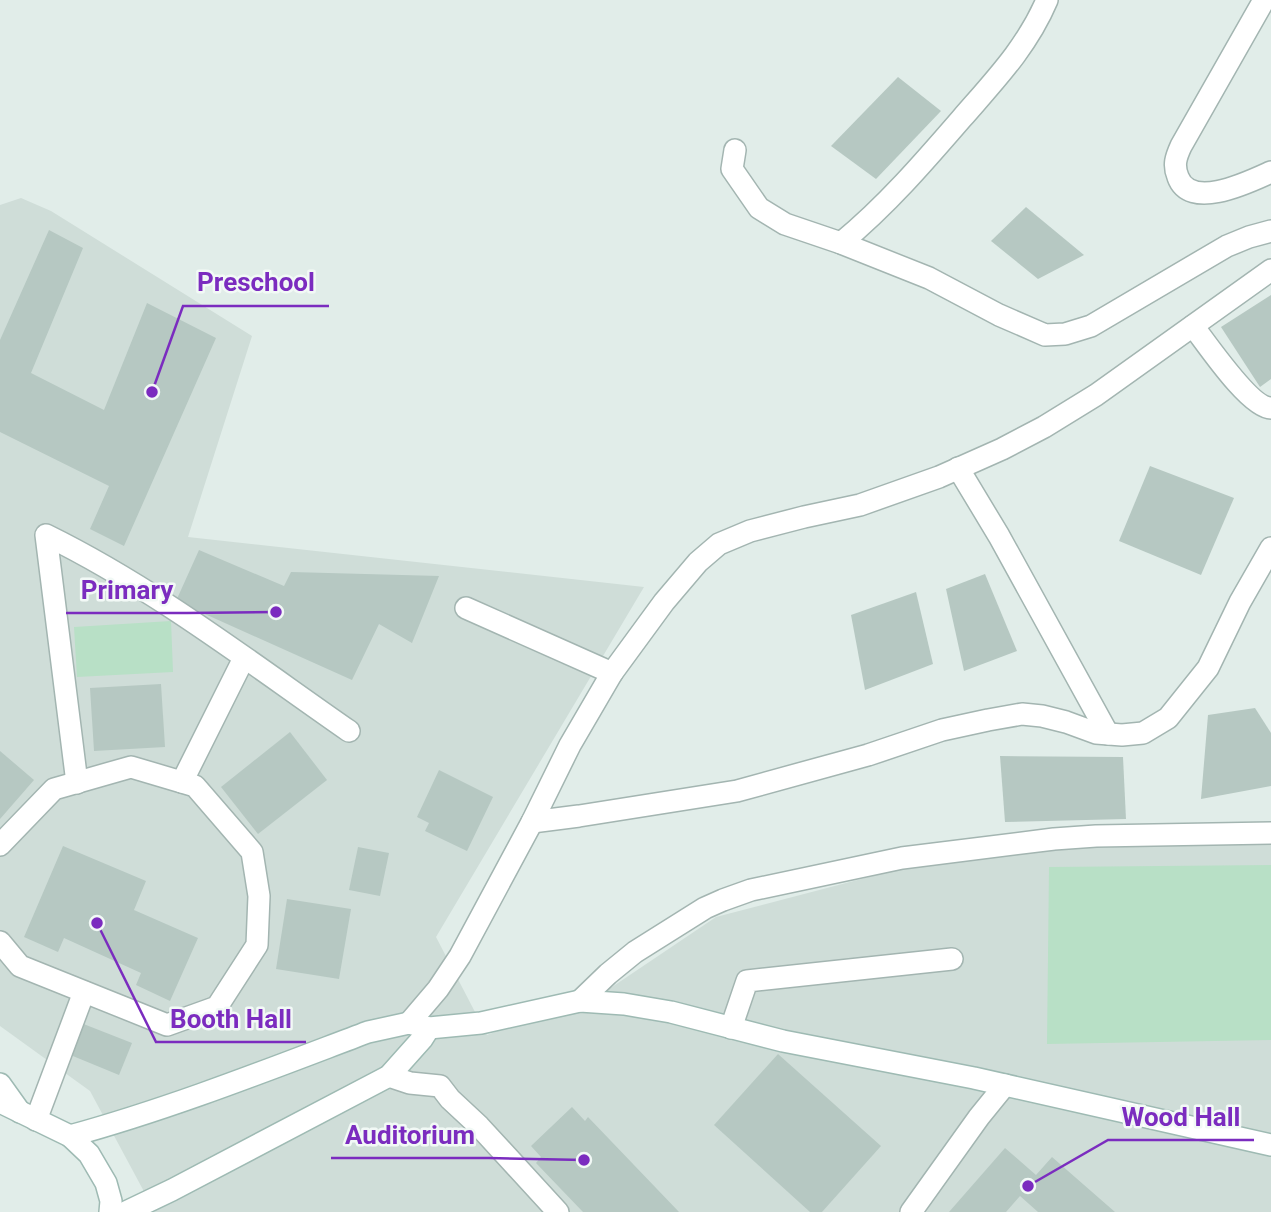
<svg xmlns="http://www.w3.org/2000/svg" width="1271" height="1212" viewBox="0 0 1271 1212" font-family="Roboto,sans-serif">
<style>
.built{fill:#cfddd8}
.green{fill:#b8e0c6}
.building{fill:#b6c8c2}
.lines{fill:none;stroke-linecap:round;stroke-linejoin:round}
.street-casing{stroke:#a3b5b1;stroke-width:24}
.secondary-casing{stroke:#9ebab3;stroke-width:24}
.street{stroke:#fff;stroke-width:21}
.secondary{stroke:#fff;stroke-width:21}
.leader{fill:none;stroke:#7b2cbf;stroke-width:2.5}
.callout-dot{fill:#7b2cbf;stroke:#f2f9f6;stroke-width:2.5}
.callout-label{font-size:26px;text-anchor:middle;font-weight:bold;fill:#7b2cbf;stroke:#f2f9f6;stroke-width:5;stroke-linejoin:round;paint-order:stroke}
</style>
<rect width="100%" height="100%" fill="#e1ede9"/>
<polygon class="built" points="21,198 51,211 252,336 188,537 644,587 436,937 487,1035 612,987 716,917 911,866 1036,849 1271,843 1271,1212 155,1212 90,1091 0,1026 0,205"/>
<g class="green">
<polygon points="171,621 173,672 77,677 74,627"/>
<polygon points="1271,865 1271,1040 1047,1044 1049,867"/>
</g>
<g class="building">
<polygon points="898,77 941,111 876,179 831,146"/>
<polygon points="1026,207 1084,255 1038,279 991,241"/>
<polygon points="49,230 83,248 31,373 104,410 147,303 216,338 124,546 90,529 109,486 0,432 0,340"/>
<polygon points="1271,295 1271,379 1260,387 1221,327"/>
<polygon points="1150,466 1234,498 1201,575 1119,541"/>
<polygon points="199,550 284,586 291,572 439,576 412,643 379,624 352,680 176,601"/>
<polygon points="985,574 1017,651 964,671 946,589"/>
<polygon points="916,592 933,664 865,690 851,615"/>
<polygon points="161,684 165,747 94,751 90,688"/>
<polygon points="1255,708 1271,733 1271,786 1201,799 1208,715"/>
<polygon points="290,732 327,780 258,834 221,787"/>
<polygon points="0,751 34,780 0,819"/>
<polygon points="1000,756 1123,757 1126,819 1005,822"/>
<polygon points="439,770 493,797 467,851 425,831 429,823 417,817"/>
<polygon points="63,846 146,881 134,910 198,938 170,1001 136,985 141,973 64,938 58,952 24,937"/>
<polygon points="358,847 389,853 380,896 349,890"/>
<polygon points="287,899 351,909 339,979 276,969"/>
<polygon points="81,1023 132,1043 119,1075 68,1054"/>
<polygon points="778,1054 881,1146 822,1212 810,1212 714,1125"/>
<polygon points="572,1107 585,1121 588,1117 679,1212 583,1212 536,1163 541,1157 531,1146"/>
<polygon points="1005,1148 1036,1175 1052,1157 1115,1212 1038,1212 1020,1196 1006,1212 949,1212"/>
</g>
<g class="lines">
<defs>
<g id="street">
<path d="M1264,0L1181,146C1176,157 1173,165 1178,177C1190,211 1249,182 1271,172"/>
<polyline points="735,150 732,169 759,208 785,224 841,243 929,278 999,315 1045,335 1065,334 1091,326 1227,246 1249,237 1271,231"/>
<path d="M841,243C886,206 924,162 962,118C995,80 1027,47 1047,0"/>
<path d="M1193,326C1207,344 1250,408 1271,408"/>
<polyline points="958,468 999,536 1108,734"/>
<polyline points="466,608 612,673"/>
<polyline points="182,782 244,658"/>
<path d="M77,783L46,535C154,588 251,663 349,731"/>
<polyline points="532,822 579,816 737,791 868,755 942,730 988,720 1022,714 1042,716 1066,722 1096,733 1122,735 1143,733 1168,718 1208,668 1240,602 1271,548"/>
<polyline points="0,845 54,789 131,767 195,786 252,852 259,896 257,945 217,1007 167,1025 20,966 0,942"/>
<polyline points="580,1001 608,974 635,952 705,908 723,900 751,890 902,858 1054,839 1096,836 1271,833"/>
<polyline points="409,1023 438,989 460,956 532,822 570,745 612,673 664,602 698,562 719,544 750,531 804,517 860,505 939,477 1002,449 1044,427 1096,395 1271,270"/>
<polyline points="731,1028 747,981 952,959"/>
<polyline points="389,1076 410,1083 440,1086 450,1099 479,1126 558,1212"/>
<polyline points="36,1120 84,992"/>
<polyline points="911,1212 979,1117 1005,1085"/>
</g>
<g id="secondary">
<polyline points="0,1084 20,1112"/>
<polyline points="0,1102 70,1136 89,1154 106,1183 111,1201 110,1212"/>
<path d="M70,1136C172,1108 270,1069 368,1032L409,1023L429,1028L481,1023L580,1001L624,1004L671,1012L783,1041L974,1078L1271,1145"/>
<polyline points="126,1212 172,1190 389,1076 422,1039 429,1028"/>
</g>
</defs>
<use href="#street" class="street-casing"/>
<use href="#secondary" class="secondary-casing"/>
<use href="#street" class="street"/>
<use href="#secondary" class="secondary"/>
</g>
<path class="leader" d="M152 392L183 306H329M276 612L187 613H66M97 923L156 1042H306M1028 1186L1108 1140H1254M584 1160L489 1158H331"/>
<g class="callout-dot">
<circle cx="152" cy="392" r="7"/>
<circle cx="276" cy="612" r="7"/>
<circle cx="97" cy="923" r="7"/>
<circle cx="1028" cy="1186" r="7"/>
<circle cx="584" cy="1160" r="7"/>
</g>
<g class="callout-label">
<text x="256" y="291">Preschool</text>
<text x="127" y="599">Primary</text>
<text x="231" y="1028">Booth Hall</text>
<text x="1181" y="1126">Wood Hall</text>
<text x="410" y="1144">Auditorium</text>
</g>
</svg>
